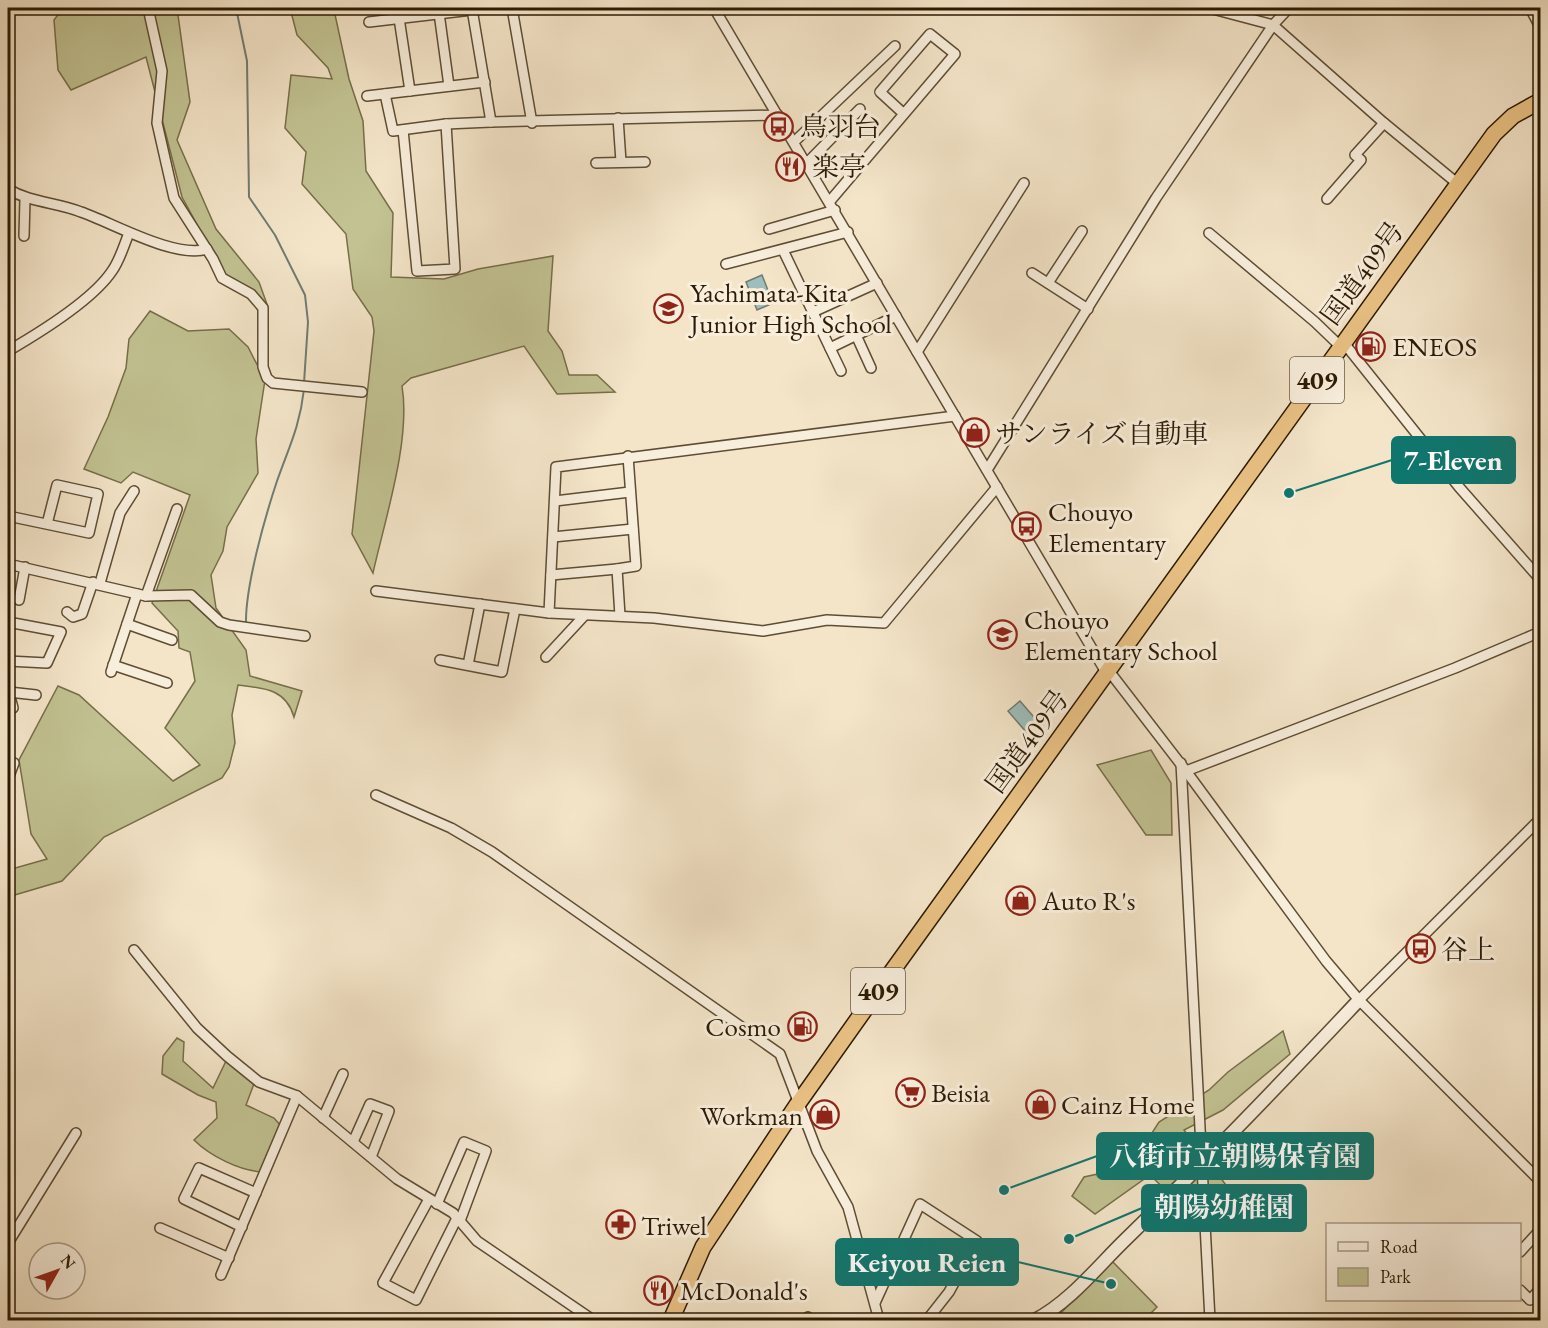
<svg xmlns="http://www.w3.org/2000/svg" width="1548" height="1328" viewBox="0 0 1548 1328" font-family="'EB Garamond','Noto Serif JP',serif">
<style>
.green{fill:#c2c292;stroke:#776e4a;stroke-width:1.5}
.water{fill:#9dbebc;stroke:#707c72;stroke-width:1.5}
.lines{fill:none;stroke-linecap:round;stroke-linejoin:round}
.stream{stroke:#707c72;stroke-width:2}
.minor-casing{stroke:#5e4d34;stroke-width:12}
.tertiary-casing{stroke:#5e4d34;stroke-width:15}
.trunk-casing{stroke:#2c1a03;stroke-width:18}
.minor{stroke:#f8eedc;stroke-width:9}
.tertiary{stroke:#f8eedc;stroke-width:12}
.trunk{stroke:#eac284;stroke-width:15}
.labels{text-anchor:middle;dominant-baseline:central;stroke-width:6;stroke-linejoin:round;paint-order:stroke}
.shield{fill:#f8eedc;stroke:#695a44;stroke-width:1.5}
.shield-label{font-size:26px;font-weight:bold;fill:#2c1a03}
.poi-label{font-size:27px;fill:#2c1a03;stroke:#f8eedc;text-anchor:start}
.street-label{font-size:27px;fill:#2c1a03;stroke:#f8eedc}
.leader{fill:none;stroke:#0f766e;stroke-width:2}
.callout-dot{fill:#0f766e;stroke:#f8eedc;stroke-width:2}
.callout{fill:#0f766e;stroke:#0f766e;stroke-width:2}
.callout-label{font-size:28px;text-anchor:middle;font-weight:bold;fill:#fff}
</style>
<rect width="100%" height="100%" fill="#f4e5c9"/>
<filter id="stains"><feTurbulence type="fractalNoise" baseFrequency=".00333" numOctaves="4"/><feColorMatrix values="0 0 0 0 .2 0 0 0 0 .09 0 0 0 0 .02 0 0 0 .5 -.17"/></filter>
<radialGradient id="worn" r=".72"><stop offset=".6" stop-color="#630" stop-opacity="0"/><stop offset="1" stop-color="#630" stop-opacity=".3"/></radialGradient>
<g class="green">
<polygon points="63,8 177,8 190,102 177,140 216,229 259,282 268,307 232,289 182,197 146,57 71,90 58,70 54,20"/>
<path d="M290,8H348L334,10L349,79L363,121L366,171L393,213L391,277L444,279L478,269L553,256L548,331L562,351L569,375H597L615,392L557,394L524,346L411,378L402,386C411,440 385,519 373,573L352,534L374,331L372,317L353,289L346,234L302,184L306,152L285,128L291,75L332,79L328,68L297,35Z"/>
<path d="M150,311L188,331L229,329L248,347L265,380L256,439L258,473L227,527L223,551L211,575L216,608L246,650L250,676L302,691L294,717C286,689 264,688 238,685L232,715L235,743L229,767L222,778L104,837L62,881L8,897V870L47,859L31,834L19,760L58,686L79,695L173,781L200,765L165,728L195,681L190,652L179,648L178,631L152,603L190,495L133,472L121,483L84,469L108,417L126,368L129,339Z"/>
<polygon points="1151,750 1171,783 1172,835 1146,835 1097,765"/>
<polygon points="1283,1031 1290,1054 1223,1110 1184,1130 1229,1189 1216,1204 1184,1208 1150,1175 1095,1214 1072,1196 1084,1177 1130,1167 1159,1122 1209,1090 1228,1072"/>
<path d="M177,1038L184,1042L183,1061L213,1088L227,1059L255,1081L246,1105L274,1118L282,1127L263,1172C240,1171 210,1156 194,1140L217,1118L216,1102L198,1095L162,1074L163,1056Z"/>
<polygon points="1111,1260 1157,1307 1144,1320 1050,1320 1061,1313"/>
</g>
<g class="water">
<polygon points="762,275 773,303 757,310 746,282"/>
<polygon points="1020,701 1039,723 1027,733 1008,711"/>
</g>
<g class="lines">
<g class="stream">
<polyline points="236,8 247,61 249,197 275,235 305,295 308,322 304,383"/>
<path d="M246,624C245,587 265,517 277,481C289,447 300,426 304,389"/>
</g>
<defs>
<g id="minor">
<polyline points="148,8 162,71 157,123 174,198 213,259 222,278 251,294 263,308 263,367 267,378 273,383 362,392"/>
<polyline points="512,8 532,123"/>
<polyline points="714,8 1107,674"/>
<polyline points="1209,8 1273,25 1384,123 1458,184"/>
<polyline points="1530,8 1540,27"/>
<polyline points="472,9 491,122"/>
<polyline points="439,13 449,86"/>
<polyline points="399,18 410,91"/>
<polyline points="369,22 489,8"/>
<polyline points="385,94 393,131 446,124 491,122 778,115"/>
<polyline points="367,96 485,82"/>
<polyline points="618,118 621,162"/>
<polyline points="403,130 417,271 455,269 446,124"/>
<polyline points="794,142 895,46"/>
<polyline points="596,163 645,162"/>
<polyline points="807,163 860,109"/>
<path d="M8,189C31,203 56,202 81,212C113,223 175,259 207,249"/>
<polyline points="1327,199 1361,160 1355,155 1384,123"/>
<polyline points="830,201 955,54 930,34 880,92 904,114"/>
<polyline points="769,229 835,210"/>
<polyline points="1209,233 1315,322 1341,347"/>
<polyline points="24,236 25,199"/>
<polyline points="783,250 841,371"/>
<polyline points="726,264 848,232"/>
<polyline points="1032,273 1088,309"/>
<polyline points="1048,283 1082,231"/>
<polyline points="813,312 877,283"/>
<polyline points="856,335 871,368"/>
<polyline points="1344,343 1459,487 1540,579"/>
<polyline points="830,348 896,316"/>
<path d="M8,351C39,333 92,301 112,271C120,260 124,245 129,233"/>
<polyline points="917,352 1024,183"/>
<polyline points="987,470 1156,198 1273,25 1289,8"/>
<polyline points="555,501 630,492"/>
<polyline points="8,516 89,533 98,494 57,485 47,524"/>
<polyline points="553,537 633,529"/>
<polyline points="8,564 146,596 191,595 220,622 229,625 305,636"/>
<polyline points="551,575 617,569"/>
<polyline points="100,583 120,513 134,491"/>
<polyline points="376,591 549,613 654,618 763,631 827,620 884,623 997,487"/>
<polyline points="146,596 177,509"/>
<polyline points="19,600 25,567"/>
<polyline points="67,612 73,617 82,614 93,582"/>
<polyline points="549,613 556,467 955,416"/>
<polyline points="620,616 617,569 636,566 628,456"/>
<polyline points="8,622 61,632 47,663 8,661"/>
<polyline points="127,624 172,640"/>
<polyline points="546,657 584,616"/>
<polyline points="440,660 502,672 515,609"/>
<polyline points="113,665 167,683"/>
<polyline points="468,665 480,604"/>
<polyline points="1109,671 1186,771 1326,961 1359,1000 1540,1181"/>
<polyline points="111,672 137,594"/>
<polyline points="8,689 13,708"/>
<polyline points="9,692 36,695"/>
<polyline points="8,763 14,763 8,779"/>
<polyline points="1181,763 1210,1320"/>
<polyline points="1186,771 1455,668 1540,632"/>
<polyline points="376,795 451,828 492,852 780,1054 817,1151 848,1207 879,1320"/>
<polyline points="134,950 197,1028 227,1056 259,1082 297,1096 397,1179 453,1213 477,1241 593,1320"/>
<polyline points="1359,1000 1540,819"/>
<polyline points="323,1118 343,1074"/>
<polyline points="353,1142 370,1104 389,1111 371,1157"/>
<polyline points="429,1199 383,1283 416,1300 457,1218"/>
<polyline points="437,1204 464,1142 486,1151 460,1221"/>
<polyline points="242,1227 184,1199 199,1168 256,1193"/>
<polyline points="160,1228 229,1258"/>
<polyline points="8,1243 76,1133"/>
<polyline points="1520,1252 1540,1230"/>
<polyline points="221,1275 297,1096"/>
<polyline points="1520,1290 1530,1300 1540,1289"/>
<polyline points="875,1303 920,1204 977,1241 949,1292 927,1320"/>
<polyline points="808,1317 809,1320"/>
</g>
<path id="tertiary" d="M1035,1320C1070,1302 1098,1266 1126,1239C1206,1161 1283,1081 1359,1000"/>
<polyline id="trunk" points="671,1320 703,1247 797,1105 875,995 1494,134 1513,116 1540,101"/>
</defs>
<use href="#minor" class="minor-casing"/>
<use href="#tertiary" class="tertiary-casing"/>
<use href="#trunk" class="trunk-casing"/>
<use href="#minor" class="minor"/>
<use href="#tertiary" class="tertiary"/>
<use href="#trunk" class="trunk"/>
</g>
<defs>
<symbol id="bus-ring" viewBox="-11 -11 22 22"><circle r="9.5" fill="#f8eedc" stroke="#8f2418" stroke-width="1.5"/><path d="M-5-6H5V4H4V6H2V4H-2V6H-4V4H-5ZM-3.5-4V0h7V-4ZM-3.5 1.2v1.5H-2V1.2ZM2 1.2v1.5H3.5V1.2Z" fill="#8f2418"/></symbol>
<symbol id="restaurant-ring" viewBox="-11 -11 22 22"><circle r="9.5" fill="#f8eedc" stroke="#8f2418" stroke-width="1.5"/><path d="M-5-6h1v4h1v-4h1v4h1v-4h1v5L-1.5 .5V6h-2V.5L-5-1ZM5-6V6H3V1.5H1.5Q1.5-4 5-6Z" fill="#8f2418"/></symbol>
<symbol id="school-ring" viewBox="-11 -11 22 22"><circle r="9.5" fill="#f8eedc" stroke="#8f2418" stroke-width="1.5"/><path d="M0-5L7-2L0 1L-7-2ZM-4 1L0 2.5L4 1V4Q0 6-4 4Z" fill="#8f2418"/></symbol>
<symbol id="fuel-ring" viewBox="-11 -11 22 22"><circle r="9.5" fill="#f8eedc" stroke="#8f2418" stroke-width="1.5"/><path d="M-5.5-6h7V0h2V4h1.3V-2.5L3-4.5l.8-.8L6-3V5H2.5V1h-1V6h-7ZM-4.2-4.7v3.2H.2V-4.7Z" fill="#8f2418"/></symbol>
<symbol id="shop-ring" viewBox="-11 -11 22 22"><circle r="9.5" fill="#f8eedc" stroke="#8f2418" stroke-width="1.5"/><path d="M-5-2.5h2.3a2.7 3.5 0 0 1 5.4 0H5L5.5 6h-11ZM-1.5-2.5h3a1.5 2.3 0 0 0-3 0Z" fill="#8f2418"/></symbol>
<symbol id="supermarket-ring" viewBox="-11 -11 22 22"><circle r="9.5" fill="#f8eedc" stroke="#8f2418" stroke-width="1.5"/><path d="M-6-5.5h2.5l.6 2H6L4.5 2H-2.5L-4.4-4H-6ZM-1.5 3.2a1.3 1.3 0 1 0 .1 0ZM3 3.2a1.3 1.3 0 1 0 .1 0Z" fill="#8f2418"/></symbol>
<symbol id="pharmacy-ring" viewBox="-11 -11 22 22"><circle r="9.5" fill="#f8eedc" stroke="#8f2418" stroke-width="1.5"/><path d="M-2-6h4v4h4v4h-4v4h-4v-4h-4v-4h4Z" fill="#8f2418"/></symbol>
</defs>
<g fill-rule="evenodd">
<use href="#bus-ring" x="762" y="110" width="33" height="33"/>
<use href="#restaurant-ring" x="774" y="150" width="33" height="33"/>
<use href="#school-ring" x="652" y="292" width="33" height="33"/>
<use href="#fuel-ring" x="1354" y="330" width="33" height="33"/>
<use href="#shop-ring" x="958" y="416" width="33" height="33"/>
<use href="#bus-ring" x="1010" y="510" width="33" height="33"/>
<use href="#school-ring" x="986" y="618" width="33" height="33"/>
<use href="#shop-ring" x="1004" y="884" width="33" height="33"/>
<use href="#bus-ring" x="1404" y="932" width="33" height="33"/>
<use href="#fuel-ring" x="786" y="1010" width="33" height="33"/>
<use href="#supermarket-ring" x="894" y="1076" width="33" height="33"/>
<use href="#shop-ring" x="1024" y="1088" width="33" height="33"/>
<use href="#shop-ring" x="808" y="1098" width="33" height="33"/>
<use href="#pharmacy-ring" x="604" y="1208" width="33" height="33"/>
<use href="#restaurant-ring" x="642" y="1274" width="33" height="33"/>
</g>
<g class="labels">
<g class="shield">
<rect x="1290" y="357" width="54" height="46" rx="4.5"/>
<rect x="851" y="968" width="54" height="46" rx="4.5"/>
</g>
<g class="shield-label">
<text x="1317" y="380">409</text>
<text x="878" y="991">409</text>
</g>
<g class="poi-label">
<text x="800" y="126">鳥羽台</text>
<text x="812" y="166">楽亭</text>
<text x="690" y="292">Yachimata-Kita<tspan x="690" dy="31">Junior High School</tspan></text>
<text x="1392" y="346">ENEOS</text>
<text x="995" y="433">サンライズ自動車</text>
<text x="1048" y="511">Chouyo<tspan x="1048" dy="31">Elementary</tspan></text>
<text x="1024" y="619">Chouyo<tspan x="1024" dy="31">Elementary School</tspan></text>
<text x="1042" y="900">Auto R's</text>
<text x="1441" y="949">谷上</text>
<text x="781" y="1026" text-anchor="end">Cosmo</text>
<text x="931" y="1092">Beisia</text>
<text x="1061" y="1104">Cainz Home</text>
<text x="803" y="1115" text-anchor="end">Workman</text>
<text x="641" y="1225">Triwel</text>
<text x="680" y="1290">McDonald's</text>
</g>
<g class="street-label">
<text transform="translate(1362 273) rotate(-54)">国道409号</text>
<text transform="translate(1027 741) rotate(-54)">国道409号</text>
</g>
</g>
<path class="leader" d="M1289 493L1392 460M1004 1190L1097 1156M1069 1239L1142 1208M1111 1284L1018 1262"/>
<g class="callout-dot">
<circle cx="1289" cy="493" r="6"/>
<circle cx="1004" cy="1190" r="6"/>
<circle cx="1069" cy="1239" r="6"/>
<circle cx="1111" cy="1284" r="6"/>
</g>
<g class="callout">
<rect x="1392" y="437" width="123" height="46" rx="6"/>
<rect x="1097" y="1133" width="276" height="46" rx="6"/>
<rect x="1142" y="1185" width="164" height="46" rx="6"/>
<rect x="836" y="1239" width="182" height="46" rx="6"/>
</g>
<g class="callout-label">
<text x="1453" y="470">7-Eleven</text>
<text x="1235" y="1166">八街市立朝陽保育園</text>
<text x="1224" y="1217">朝陽幼稚園</text>
<text x="927" y="1272">Keiyou Reien</text>
</g>
<rect width="1548" height="1328" fill="none" stroke="#f4e5c9" stroke-width="30"/>
<rect x="9" y="9" width="1530" height="1310" fill="none" stroke="#2c1a03" stroke-width="3"/>
<rect x="15" y="15" width="1518" height="1298" fill="none" stroke="#2c1a03" stroke-width="1.5"/>
<rect x="1326" y="1223" width="195" height="78" fill="#f8eedc" stroke="#a69985" stroke-width="1.5"/>
<rect x="1338" y="1242" width="30" height="9" fill="#f8eedc" stroke="#a69985" stroke-width="1.5"/>
<text x="1380" y="1253" font-size="18" fill="#2c1a03">Road</text>
<rect x="1338" y="1268" width="30" height="18" fill="#c2c292" stroke="#a69985" stroke-width="1.5"/>
<text x="1380" y="1283" font-size="18" fill="#2c1a03">Park</text>
<g transform="translate(57 1271) rotate(50)"><circle r="28" fill="#f8eedc" stroke="#a69985" stroke-width="1.5"/>
<path d="M0-4.5L10 22L0 15L-10 22Z" fill="#8f2418"/>
<text y="-9" font-size="16" font-weight="bold" text-anchor="middle" fill="#2c1a03">N</text>
</g>
<rect width="100%" height="100%" filter="url(#stains)"/>
<rect width="100%" height="100%" fill="url(#worn)"/>
</svg>
